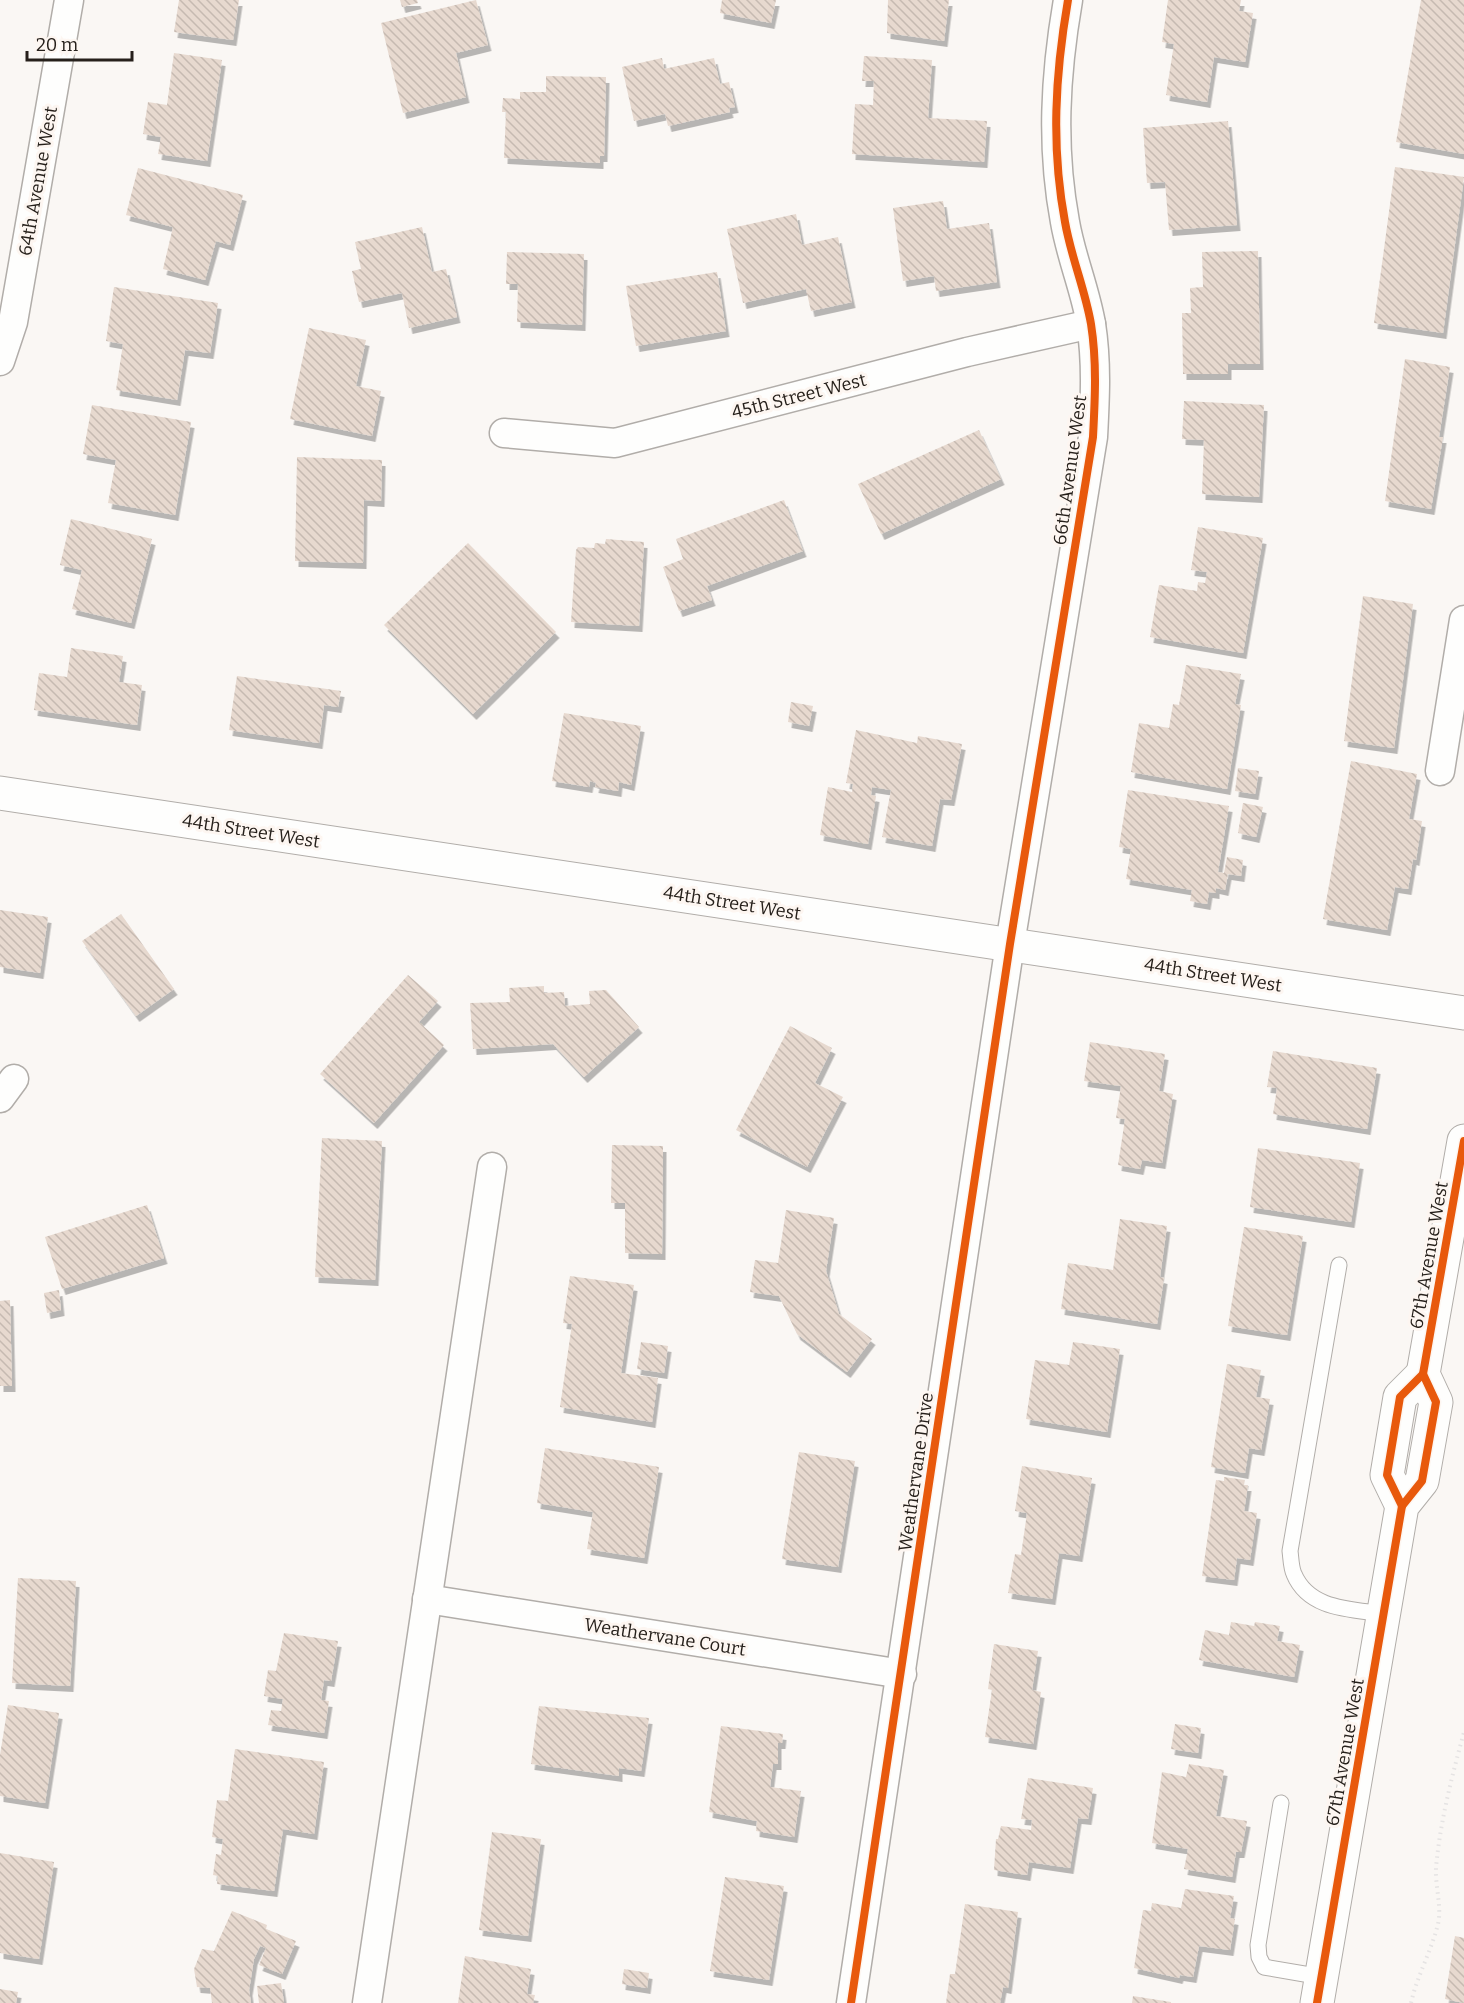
<svg xmlns="http://www.w3.org/2000/svg" width="1464" height="2003" viewBox="0 0 1464 2003" font-family="Bitter,serif">
<style>
.building{fill:url(#building-back-hatch);filter:url(#shadow)}
.lines{fill:none;stroke-linecap:round;stroke-linejoin:round}
.lane-casing{stroke:#b1ada9;stroke-width:17}
.street-casing{stroke:#b1ada9;stroke-width:31}
.secondary-casing{stroke:#b1ada9;stroke-width:35}
.path{stroke:#e5e3e3;stroke-width:4;stroke-dasharray:1.5 4.5;stroke-linecap:butt}
.lane{stroke:#fefefd;stroke-width:15}
.street{stroke:#fefefd;stroke-width:28}
.secondary{stroke:#fefefd;stroke-width:33}
.cycleway-casing{stroke:#fdf6f1;stroke-width:11}
.cycleway{stroke:#e8590c;stroke-width:8}
.labels{text-anchor:middle;dominant-baseline:central;stroke-width:6;stroke-linejoin:round;paint-order:stroke}
.street-label{font-size:18px;fill:#26201b;stroke:#fdf6f1}
</style>
<defs>
<pattern id="building-back-hatch" width="6" height="6" patternUnits="userSpaceOnUse" patternTransform="scale(1.5)"><rect width="6" height="6" fill="#e7d9cf"/><path d="M-1 5l2 2M0 0l6 6M5-1l2 2" fill="none" stroke="#c6bab1"/></pattern>
<filter id="shadow"><feDropShadow dx="3.5" dy="6" stdDeviation="0" flood-color="#0004"/></filter>
</defs>
<rect width="100%" height="100%" fill="#faf7f4"/>
<g class="building">
<polygon points="179,0 239,0 233,40 174,32"/>
<polygon points="400,0 417,0 418,3 402,7"/>
<polygon points="476,0 488,45 456,53 466,97 403,113 381,23"/>
<polygon points="722,0 776,0 771,23 720,13"/>
<polygon points="888,0 949,0 944,41 887,33"/>
<polygon points="1168,0 1241,0 1239,11 1253,13 1245,62 1214,57 1207,102 1166,95 1174,44 1162,42"/>
<polygon points="1421,0 1464,0 1464,154 1396,142"/>
<polygon points="174,53 222,60 207,161 158,154 161,137 143,134 148,102 167,105"/>
<polygon points="864,56 932,60 928,118 987,121 984,162 852,154 855,104 873,105 874,81 862,81"/>
<polygon points="662,58 664,69 714,58 720,84 729,82 735,107 729,108 730,112 668,126 665,114 634,121 622,67"/>
<polygon points="546,76 606,77 604,156 600,156 600,163 504,158 506,112 502,112 503,98 520,99 520,92 546,92"/>
<polygon points="1228,121 1237,225 1169,230 1165,182 1147,183 1143,128"/>
<polygon points="1395,167 1464,177 1443,333 1374,323"/>
<polygon points="138,168 243,195 230,245 216,241 205,280 163,269 173,227 126,215"/>
<polygon points="943,201 947,229 989,223 997,282 936,291 934,276 903,281 893,208"/>
<polygon points="796,214 802,245 838,237 852,302 811,311 806,289 743,303 727,229"/>
<polygon points="422,227 432,272 446,269 457,317 409,328 402,293 359,302 352,271 361,269 355,242"/>
<polygon points="1258,251 1260,364 1228,364 1228,374 1183,374 1182,313 1191,313 1190,288 1203,287 1202,252"/>
<polygon points="507,252 584,254 582,325 517,322 518,284 506,284"/>
<polygon points="717,272 726,331 636,346 626,286"/>
<polygon points="114,287 218,303 210,353 185,350 177,400 116,390 123,344 106,341"/>
<polygon points="309,328 366,340 356,386 381,391 372,436 290,419"/>
<polygon points="1405,359 1450,367 1439,437 1443,437 1431,509 1385,501"/>
<polygon points="1184,401 1264,405 1259,497 1202,494 1204,440 1182,439"/>
<polygon points="92,405 191,422 175,515 108,503 116,460 83,454"/>
<polygon points="979,430 1001,479 881,534 858,484"/>
<polygon points="297,457 382,460 381,501 364,500 363,563 295,561"/>
<polygon points="784,500 803,551 707,586 712,600 679,611 663,567 683,559 676,539"/>
<polygon points="71,519 152,539 131,623 72,609 82,570 60,565"/>
<polygon points="1198,527 1263,538 1243,653 1150,637 1159,585 1197,591 1198,582 1205,583 1207,572 1191,570"/>
<polygon points="606,539 644,542 639,626 571,622 576,550 578,547 594,548 595,543 605,544"/>
<polygon points="468,543 556,632 473,714 384,625"/>
<polygon points="1363,596 1413,604 1394,748 1344,741"/>
<polygon points="71,648 123,656 119,682 142,685 137,725 34,710 39,673 67,677"/>
<polygon points="1186,665 1241,674 1235,704 1241,705 1227,789 1131,772 1139,723 1169,728 1173,704 1179,705"/>
<polygon points="237,676 341,691 338,707 324,705 319,743 229,730"/>
<polygon points="791,702 813,706 809,726 788,722"/>
<polygon points="564,713 641,726 631,785 619,782 618,791 595,787 596,783 590,781 589,787 552,781"/>
<polygon points="856,730 917,743 918,736 962,744 951,800 940,799 932,846 882,837 891,790 872,787 871,795 876,796 868,844 820,835 828,787 852,792 853,784 846,783"/>
<polygon points="1351,761 1417,774 1409,819 1422,821 1416,860 1413,859 1408,889 1395,887 1387,930 1323,919"/>
<polygon points="1238,768 1259,771 1255,794 1235,791"/>
<polygon points="1128,790 1229,806 1218,872 1224,873 1227,857 1243,860 1241,876 1228,874 1225,890 1216,888 1216,893 1209,892 1207,904 1190,901 1192,890 1126,879 1131,849 1119,847"/>
<polygon points="1243,803 1263,807 1256,837 1238,833"/>
<polygon points="0,910 48,917 40,973 0,967"/>
<polygon points="121,914 174,989 136,1016 82,941"/>
<polygon points="408,975 438,1001 419,1022 444,1045 374,1123 320,1074"/>
<polygon points="544,986 544,993 564,992 565,1006 590,1004 589,991 606,990 639,1027 584,1077 553,1044 473,1049 470,1003 510,1002 509,988"/>
<polygon points="790,1026 832,1048 815,1083 843,1097 807,1167 736,1130"/>
<polygon points="1090,1042 1165,1054 1159,1091 1173,1094 1162,1163 1142,1160 1140,1169 1118,1165 1125,1119 1116,1118 1121,1086 1084,1081"/>
<polygon points="1273,1051 1377,1068 1367,1129 1273,1114 1277,1088 1267,1087"/>
<polygon points="322,1138 382,1141 375,1280 315,1277"/>
<polygon points="612,1145 663,1146 662,1254 625,1253 625,1203 611,1203"/>
<polygon points="1258,1148 1360,1163 1351,1222 1250,1207"/>
<polygon points="147,1205 164,1258 62,1289 45,1237"/>
<polygon points="786,1210 834,1218 826,1271 839,1314 872,1339 847,1372 797,1334 779,1296 750,1292 755,1260 778,1263"/>
<polygon points="1120,1219 1167,1226 1160,1277 1164,1278 1157,1324 1061,1309 1068,1263 1113,1270"/>
<polygon points="1244,1227 1303,1236 1287,1335 1228,1326"/>
<polygon points="570,1276 634,1285 621,1373 658,1378 652,1422 560,1407 572,1324 563,1323"/>
<polygon points="59,1290 61,1310 47,1313 44,1293"/>
<polygon points="10,1300 12,1386 0,1386 0,1301"/>
<polygon points="641,1342 668,1346 664,1373 637,1369"/>
<polygon points="1073,1342 1120,1349 1107,1432 1026,1419 1035,1360 1069,1365"/>
<polygon points="1227,1364 1261,1370 1256,1397 1270,1399 1261,1450 1249,1448 1245,1473 1211,1467"/>
<polygon points="545,1448 659,1467 644,1558 587,1549 593,1512 537,1503"/>
<polygon points="799,1452 855,1461 838,1567 782,1559"/>
<polygon points="1022,1466 1092,1478 1079,1556 1059,1553 1052,1599 1008,1593 1015,1554 1021,1555 1027,1513 1015,1511"/>
<polygon points="1224,1477 1245,1480 1244,1485 1248,1485 1244,1511 1257,1513 1250,1560 1237,1558 1234,1580 1202,1576 1216,1480 1224,1481"/>
<polygon points="18,1578 76,1581 70,1686 12,1683"/>
<polygon points="1231,1622 1254,1626 1255,1622 1280,1626 1277,1641 1300,1645 1294,1677 1199,1660 1205,1630 1229,1635"/>
<polygon points="284,1633 338,1641 331,1681 324,1680 321,1700 329,1701 324,1733 268,1725 271,1710 281,1711 283,1699 264,1696 268,1670 276,1671"/>
<polygon points="994,1644 1038,1651 1032,1690 1041,1692 1033,1744 985,1737 992,1690 988,1689"/>
<polygon points="8,1705 59,1713 45,1803 0,1796 0,1755"/>
<polygon points="539,1706 649,1718 641,1771 619,1768 619,1776 531,1764"/>
<polygon points="1175,1724 1201,1728 1198,1753 1171,1749"/>
<polygon points="721,1726 783,1734 782,1743 778,1743 778,1764 773,1764 770,1787 801,1791 794,1837 756,1831 757,1821 709,1812"/>
<polygon points="235,1749 324,1762 314,1834 283,1829 274,1891 217,1884 218,1876 213,1875 216,1854 221,1855 223,1839 212,1837 217,1800 228,1801"/>
<polygon points="1189,1764 1224,1770 1216,1816 1247,1821 1241,1852 1236,1852 1232,1877 1184,1869 1188,1849 1152,1843 1162,1772 1186,1777"/>
<polygon points="1028,1778 1093,1788 1088,1819 1078,1818 1070,1868 1029,1862 1027,1875 994,1870 996,1839 998,1839 1001,1826 1031,1830 1032,1820 1021,1819"/>
<polygon points="492,1832 541,1839 528,1936 479,1930"/>
<polygon points="0,1853 54,1862 39,1959 0,1953"/>
<polygon points="725,1877 784,1886 769,1980 710,1971"/>
<polygon points="1185,1889 1234,1896 1230,1918 1235,1919 1230,1950 1199,1946 1193,1977 1180,1975 1179,1978 1134,1968 1143,1910 1151,1911 1152,1903 1181,1908"/>
<polygon points="965,1904 1018,1912 1008,1988 1003,1987 1000,2003 946,2003 950,1974 955,1974"/>
<polygon points="232,1911 267,1925 266,1929 296,1941 282,1974 259,1965 266,1948 260,1946 254,1959 249,1990 251,2003 212,2003 210,1988 197,1987 194,1969 202,1949 214,1951"/>
<polygon points="1455,1936 1464,1938 1464,2003 1445,1999"/>
<polygon points="465,1956 531,1969 527,1994 535,1995 533,2003 458,2003"/>
<polygon points="624,1969 649,1973 647,1988 622,1984"/>
<polygon points="281,1983 284,2003 259,2003 257,1986"/>
<polygon points="0,1989 18,1992 16,2003 0,2003"/>
<polygon points="1133,1996 1171,2002 1171,2003 1132,2003"/>
</g>
<g class="lines">
<defs>
<g id="lane">
<path d="M1339,1265L1290,1551C1291,1558 1291,1568 1294,1574C1309,1610 1351,1609 1384,1614"/>
<polyline points="1281,1803 1258,1945 1259,1957 1264,1967 1322,1977"/>
</g>
<g id="street">
<polyline points="0,361 13,322 69,0"/>
<polyline points="504,433 615,443 967,352 1091,324"/>
<polyline points="1440,771 1464,620"/>
<polyline points="0,1098 14,1079"/>
<polyline points="427,1599 902,1674"/>
<polyline points="367,2003 492,1167"/>
<path d="M851,2003L1010,944L1093,437C1095,399 1097,362 1091,324C1085,289 1071,257 1065,222C1051,147 1055,75 1068,0"/>
</g>
<g id="secondary">
<polyline points="0,793 1464,1013"/>
<polyline points="1402,1506 1387,1475 1400,1397 1423,1374"/>
<polyline points="1317,2003 1402,1506 1422,1481 1436,1402 1423,1374 1464,1141"/>
</g>
</defs>
<use href="#lane" class="lane-casing"/>
<use href="#street" class="street-casing"/>
<use href="#secondary" class="secondary-casing"/>
<path class="path" d="M1411,2003C1417,1976 1431,1952 1438,1924C1442,1907 1435,1886 1436,1868C1440,1822 1452,1776 1464,1732"/>
<use href="#lane" class="lane"/>
<use href="#street" class="street"/>
<use href="#secondary" class="secondary"/>
<defs>
<g id="cycleway">
<polyline points="1402,1506 1387,1475 1400,1397 1423,1374"/>
<path d="M851,2003L1010,944L1093,437C1095,399 1097,362 1091,324C1085,289 1071,257 1065,222C1051,147 1055,75 1068,0"/>
<polyline points="1317,2003 1402,1506 1422,1481 1436,1402 1423,1374 1464,1141"/>
</g>
</defs>
<use href="#cycleway" class="cycleway-casing"/>
<use href="#cycleway" class="cycleway"/>
</g>
<g class="labels">
<g class="street-label">
<text transform="translate(38 181) rotate(-80)">64th Avenue West</text>
<text transform="translate(799 396) rotate(-14)">45th Street West</text>
<text transform="translate(1070 470) rotate(-82)">66th Avenue West</text>
<text transform="translate(251 831) rotate(9)">44th Street West</text>
<text transform="translate(732 903) rotate(9)">44th Street West</text>
<text transform="translate(1213 975) rotate(9)">44th Street West</text>
<text transform="translate(1429 1255) rotate(-80)">67th Avenue West</text>
<text transform="translate(916 1472) rotate(-82)">Weathervane Drive</text>
<text transform="translate(665 1637) rotate(9)">Weathervane Court</text>
<text transform="translate(1345 1752) rotate(-80)">67th Avenue West</text>
</g>
</g>
<path d="M27 51v9h105v-9" fill="none" stroke="#26201b" stroke-width="3"/>
<text x="36" y="51" font-size="18" fill="#26201b" stroke="#fdf6f1" stroke-width="4.5" paint-order="stroke">20 m</text>
</svg>
